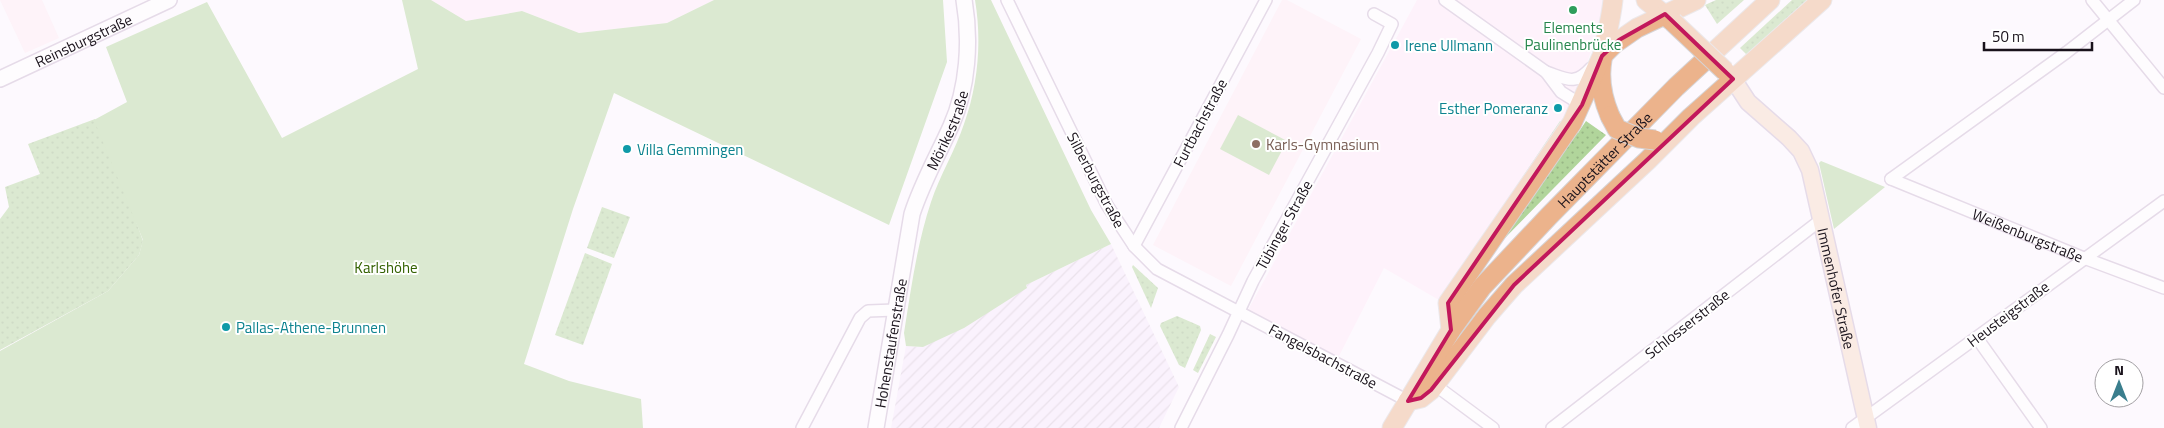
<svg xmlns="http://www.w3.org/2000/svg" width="2164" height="428" viewBox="0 0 2164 428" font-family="'Titillium Web',sans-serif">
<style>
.commercial{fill:#ffe9f8}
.industrial{fill:url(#industrial-furrows)}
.education{fill:#feeaf3}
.grass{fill:url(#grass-dots)}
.park{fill:#b1d59b}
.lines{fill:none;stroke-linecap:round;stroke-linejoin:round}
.minor-casing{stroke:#cab7d0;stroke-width:14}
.tertiary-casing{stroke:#cab7d0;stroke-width:18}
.secondary-casing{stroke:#cab7d0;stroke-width:19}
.primary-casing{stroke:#d6d4d6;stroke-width:21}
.minor{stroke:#fff;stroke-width:11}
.tertiary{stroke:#fff;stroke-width:15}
.secondary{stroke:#f5d9c6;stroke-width:16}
.primary{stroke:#ecb38c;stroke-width:19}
.primary-bridge-casing{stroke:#d6d4d6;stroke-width:21;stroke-linecap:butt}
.primary-bridge{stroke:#ecb38c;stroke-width:19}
.marked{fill:none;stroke:#c2185b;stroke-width:4;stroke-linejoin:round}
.leisure-dot{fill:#2e9e5b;stroke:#fff;stroke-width:2}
.culture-dot{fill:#0f9aa8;stroke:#fff;stroke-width:2}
.education-dot{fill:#8d6e63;stroke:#fff;stroke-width:2}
.labels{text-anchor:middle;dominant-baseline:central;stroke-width:4;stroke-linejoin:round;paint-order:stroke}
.leisure-label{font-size:15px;fill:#27864d;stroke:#fff}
.street-label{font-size:15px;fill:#19121b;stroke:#fff}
.culture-label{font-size:15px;fill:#0d838f;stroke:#fff;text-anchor:start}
.education-label{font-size:15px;fill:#785e54;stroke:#fff;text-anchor:start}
.park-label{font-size:15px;fill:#336101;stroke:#fff}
</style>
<defs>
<pattern id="industrial-furrows" width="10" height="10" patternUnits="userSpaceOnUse" patternTransform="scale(1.25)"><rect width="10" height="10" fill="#f7e8fc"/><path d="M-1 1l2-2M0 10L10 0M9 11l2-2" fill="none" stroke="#d3c6d7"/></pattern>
<pattern id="grass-dots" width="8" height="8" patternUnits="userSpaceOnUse" patternTransform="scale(1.25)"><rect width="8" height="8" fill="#b1d59b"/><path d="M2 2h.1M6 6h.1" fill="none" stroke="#98b685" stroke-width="1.8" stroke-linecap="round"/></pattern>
</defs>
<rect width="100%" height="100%" fill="#fdf9fe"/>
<g class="commercial">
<polygon points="431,0 714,0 667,23 579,33 522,11 466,21"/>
<polygon points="1417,0 1604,0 1602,19 1566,125 1444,303 1384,268 1338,358 1248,310"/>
</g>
<polygon class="industrial" points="1111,244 1179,387 1159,428 891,428 906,346 923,347 1027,287 1026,285"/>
<g class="education">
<polygon points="0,0 42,0 59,38 25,53"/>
<polygon points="1282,0 1287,0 1361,39 1231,286 1153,245"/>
</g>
<g class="grass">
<polygon points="1716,0 1744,0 1717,24 1705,5"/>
<polygon points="1792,0 1810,0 1748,56 1740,48"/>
<polygon points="95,119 108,143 143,241 139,255 108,291 0,350 0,219 9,207 5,187 40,174 28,144"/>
<polygon points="1560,121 1565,125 1447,290"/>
<polygon points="1586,121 1606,135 1501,242 1575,131 1578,133"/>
<polygon points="602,207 630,217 614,258 587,248"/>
<polygon points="585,253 612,264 583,345 555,335"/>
<polygon points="1133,265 1158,288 1151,308 1132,267"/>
<polygon points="1177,316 1200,326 1201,330 1185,368 1179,365 1160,326 1161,323"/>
<polygon points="1210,334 1216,337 1198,373 1193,370"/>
</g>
<g class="park">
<polygon points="402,0 431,0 466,21 522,11 579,33 667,23 714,0 943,0 947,62 889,225 614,93 573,209 524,364 569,381 641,399 643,428 0,428 0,351 108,291 139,255 143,240 94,120 127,102 106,47 207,2 282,138 418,69"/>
<path d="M975,0H991L1091,210L1111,244L1026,285L1027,288L964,328L923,347L906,346L904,333C911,289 917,244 931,202C940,175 955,151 964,124C978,85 982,41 975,0Z"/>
<polygon points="1238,115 1287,141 1269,175 1220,149"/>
<polygon points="1821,161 1885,187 1834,229 1819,163"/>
</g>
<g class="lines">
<defs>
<g id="minor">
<polyline points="1007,0 1107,205 1134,246 1157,269 1408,401"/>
<polyline points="1445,0 1546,72 1561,92 1582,105"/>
<polyline points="2092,0 2164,88"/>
<path d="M1546,72C1567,79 1575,86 1591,68"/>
<polyline points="1891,179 2067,52 2134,0"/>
<path id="s1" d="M1891,179L2084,258L2164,288"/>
<polyline points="1134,246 1266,0"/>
<polyline points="1977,338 2041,428"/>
<polyline points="1435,385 1493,428"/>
<polyline points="802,428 860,318 868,311 895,310"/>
<polyline points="1181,428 1228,335 1253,281 1378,53 1392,24 1374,14"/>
<polyline points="1552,428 1822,219"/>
<polyline points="1852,428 2164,201"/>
</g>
<g id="tertiary">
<path id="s2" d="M0,79L169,0"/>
<path id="s3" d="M876,428L912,214C922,183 938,155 951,126C968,88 971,40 964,0"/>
</g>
<g id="secondary">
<path id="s4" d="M1733,79L1748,102L1789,138L1801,151L1810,170L1868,428"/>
</g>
<g id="primary">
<polyline points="1646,0 1672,21"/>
<path d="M1610,116C1590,69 1608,47 1613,0"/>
<polyline points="1451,330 1448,303 1572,123 1602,56 1614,44 1637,28 1696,0"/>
<polyline points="1408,401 1421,398 1431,390 1487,316 1514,285 1648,160 1691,117 1822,0"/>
<path id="s5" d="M1392,428L1451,330L1482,287L1549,216L1676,87L1770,0"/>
</g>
</defs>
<use href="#minor" class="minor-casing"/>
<use href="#tertiary" class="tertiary-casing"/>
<use href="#secondary" class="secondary-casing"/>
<use href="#primary" class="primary-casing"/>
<use href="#minor" class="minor"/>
<use href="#tertiary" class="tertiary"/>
<use href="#secondary" class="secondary"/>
<use href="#primary" class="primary"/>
<defs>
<g id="primary-bridge">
<polyline points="1673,22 1725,71"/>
<polyline points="1610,116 1617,129 1639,138 1655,140"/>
</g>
</defs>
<use href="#primary-bridge" class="primary-bridge-casing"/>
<use href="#primary-bridge" class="primary-bridge"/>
</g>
<path d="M0 0H2164V428H0ZM1665,14L1733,79L1514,285L1431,390L1421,398L1408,401L1451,330L1448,303L1582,105L1602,56L1619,40Z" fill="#fdf9fe" fill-opacity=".55" fill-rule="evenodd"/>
<path class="marked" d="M1665,14L1733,79L1514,285L1431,390L1421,398L1408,401L1451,330L1448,303L1582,105L1602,56L1619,40Z"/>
<circle class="leisure-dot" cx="1573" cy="10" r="5"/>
<g class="culture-dot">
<circle cx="1395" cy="45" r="5"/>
<circle cx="1558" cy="108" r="5"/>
<circle cx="627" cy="149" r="5"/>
<circle cx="226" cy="327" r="5"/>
</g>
<circle class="education-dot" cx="1256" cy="144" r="5"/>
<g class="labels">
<g class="leisure-label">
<text x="1573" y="27">Elements<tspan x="1573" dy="17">Paulinenbrücke</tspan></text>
</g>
<g class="street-label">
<text stroke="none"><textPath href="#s2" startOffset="92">Reinsburgstraße</textPath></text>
<text transform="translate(1200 123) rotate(-62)">Furtbachstraße</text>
<text stroke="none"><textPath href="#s3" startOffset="308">Mörikestraße</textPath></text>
<text stroke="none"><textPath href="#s5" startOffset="344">Hauptstätter Straße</textPath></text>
<text transform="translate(1096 180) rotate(62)">Silberburgstraße</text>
<text transform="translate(1284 225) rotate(-61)">Tübinger Straße</text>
<text stroke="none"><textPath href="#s1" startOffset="148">Weißenburgstraße</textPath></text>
<text stroke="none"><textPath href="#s4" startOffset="242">Immenhofer Straße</textPath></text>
<text transform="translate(2008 314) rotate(-37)">Heusteigstraße</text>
<text transform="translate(1687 324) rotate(-38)">Schlosserstraße</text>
<text stroke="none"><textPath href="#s3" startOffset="86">Hohenstaufenstraße</textPath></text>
<text transform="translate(1323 356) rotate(28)">Fangelsbachstraße</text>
</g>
<g class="culture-label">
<text x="1405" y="45">Irene Ullmann</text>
<text x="1548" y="108" text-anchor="end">Esther Pomeranz</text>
<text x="637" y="149">Villa Gemmingen</text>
<text x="236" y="327">Pallas-Athene-Brunnen</text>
</g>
<g class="education-label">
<text x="1266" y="144">Karls-Gymnasium</text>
</g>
<g class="park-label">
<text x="386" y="267">Karlshöhe</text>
</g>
</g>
<g transform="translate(2119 383)"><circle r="24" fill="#ffffff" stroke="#a3a0a4"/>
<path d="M0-4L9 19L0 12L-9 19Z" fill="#3a7e8d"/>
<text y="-8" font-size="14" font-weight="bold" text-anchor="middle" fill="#19121b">N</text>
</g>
<path d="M1984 42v8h108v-8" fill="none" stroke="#19121b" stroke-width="2.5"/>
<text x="1992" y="42" font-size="15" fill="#19121b" stroke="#ffffff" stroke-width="4" paint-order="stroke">50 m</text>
</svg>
